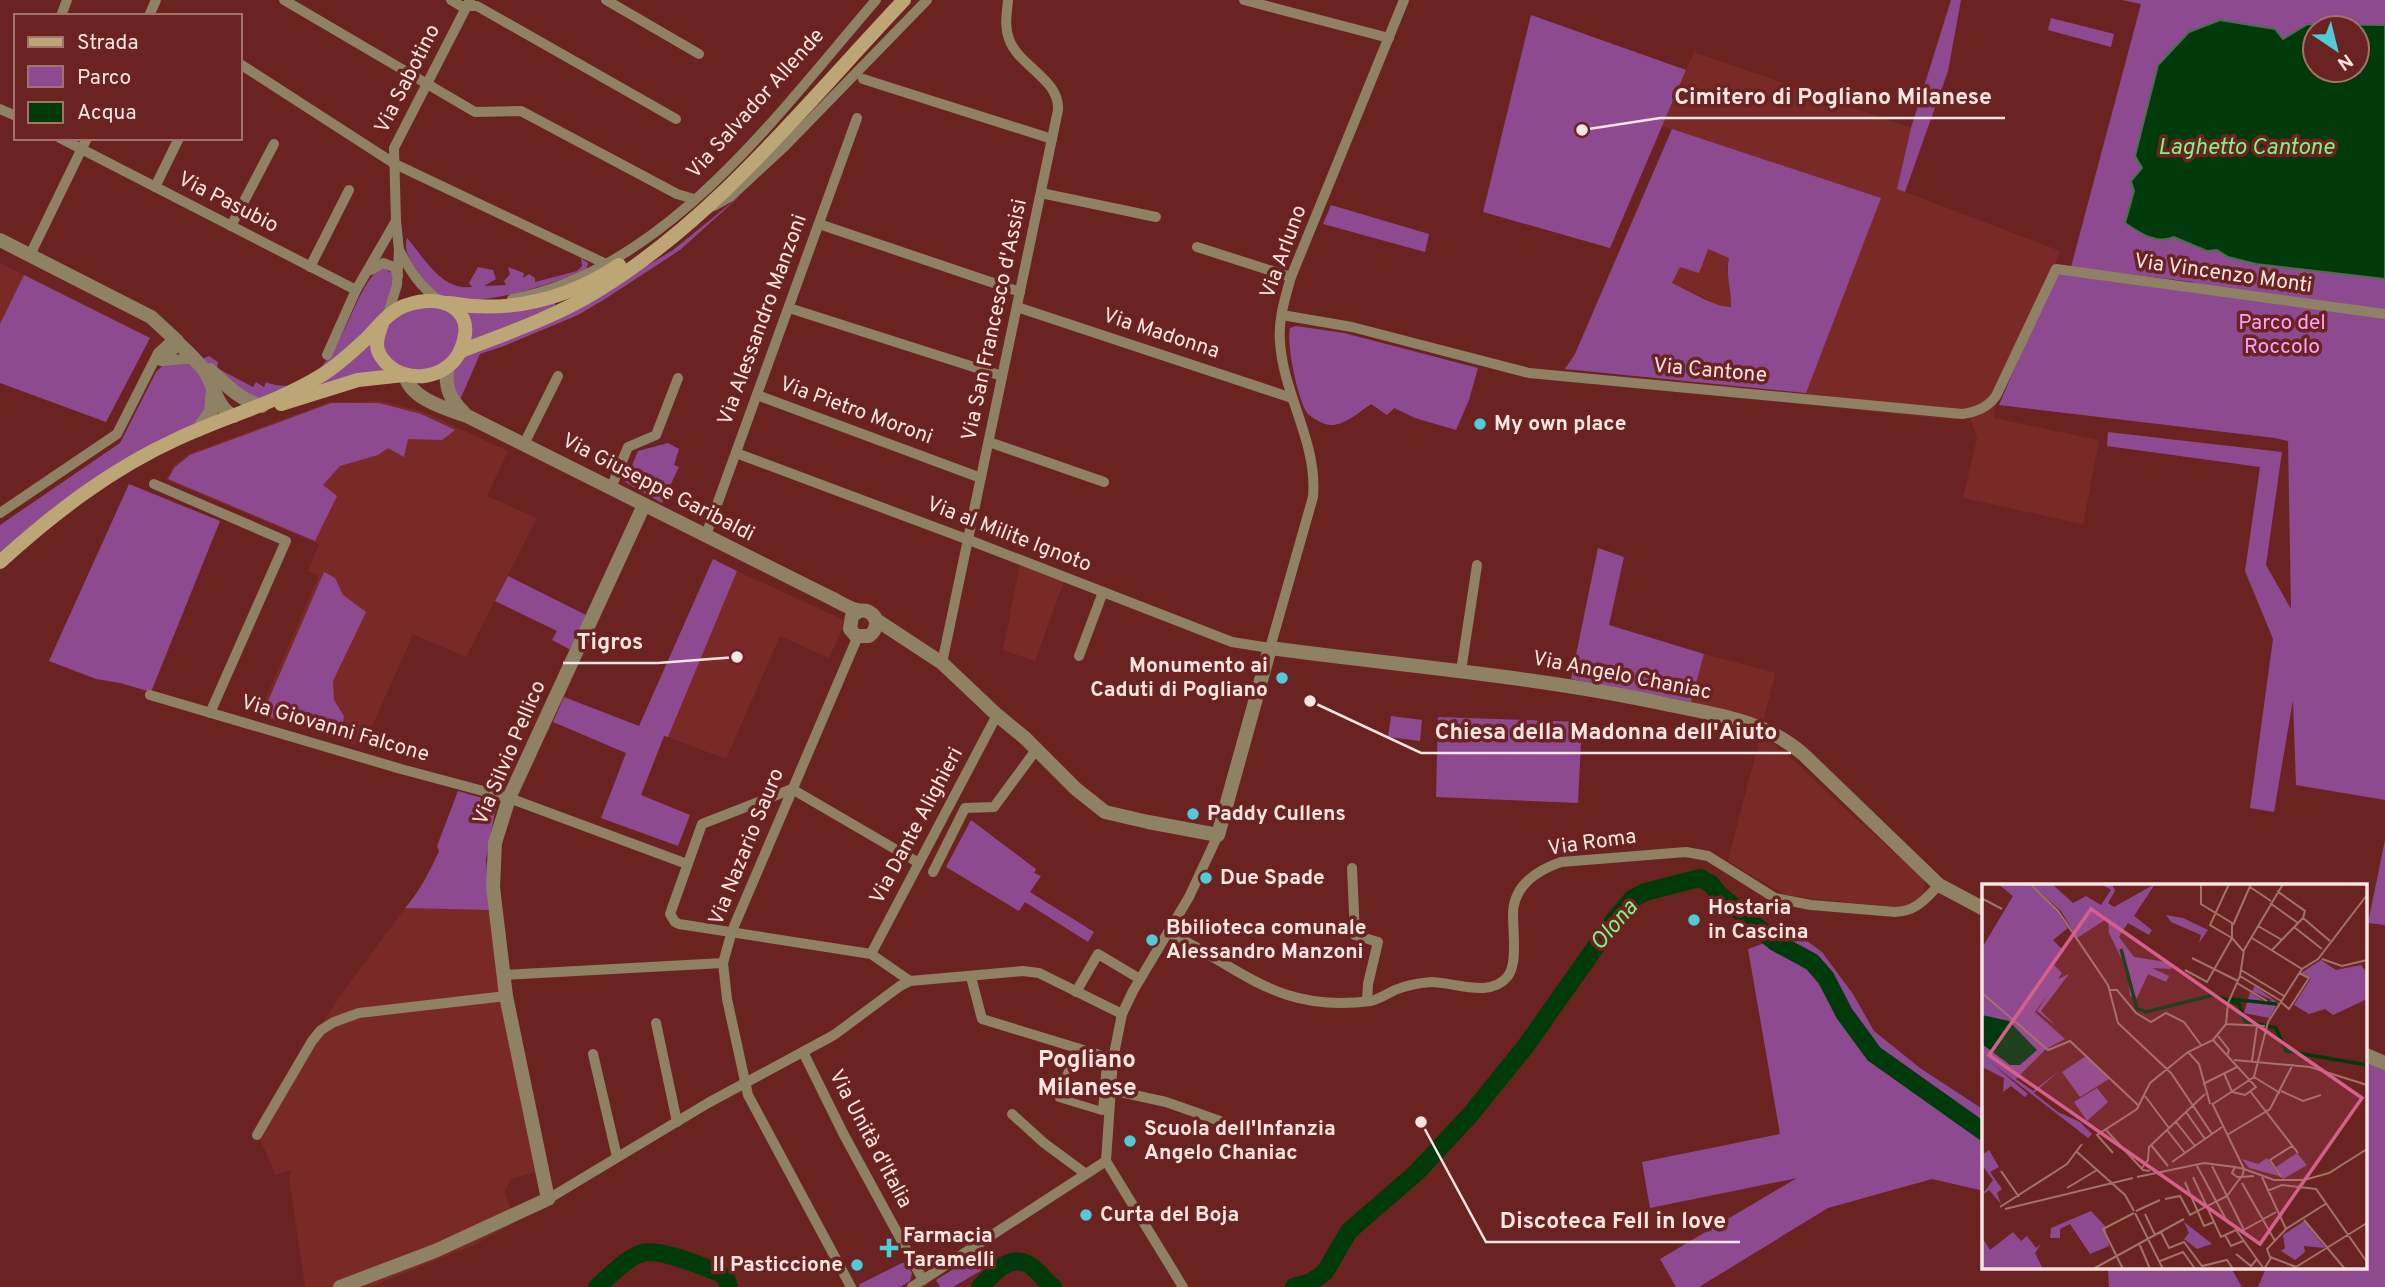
<svg xmlns="http://www.w3.org/2000/svg" width="2385" height="1287" viewBox="0 0 2385 1287" font-family="Overpass,sans-serif">
<style>
.built{fill:#7a2a26}
.green{fill:#8e4a90;fill-rule:evenodd}
.water{fill:#003a0b;stroke:#4b6e4c;stroke-width:2;fill-rule:evenodd}
.lines{fill:none;stroke-linecap:round;stroke-linejoin:round}
.river{stroke:#003a0b;stroke-width:18}
.pedestrian{stroke:#8f8163;stroke-width:8}
.minor{stroke:#8f8163;stroke-width:10}
.tertiary{stroke:#8f8163;stroke-width:14}
.secondary{stroke:#bca675;stroke-width:14}
.poi-dot{fill:#52cbd9;stroke:#6a2320;stroke-width:2.5}
.labels{text-anchor:middle;dominant-baseline:central;stroke-width:7;stroke-linejoin:round;paint-order:stroke}
.street-label{font-size:21px;fill:#f9e6e4;stroke:#6a2320}
.park-label{font-size:21px;fill:#f9a3fb;stroke:#6a2320}
.poi-label{font-size:21px;font-weight:bold;fill:#f9e6e4;stroke:#6a2320;text-anchor:start}
.water-label{font-size:23px;font-style:italic;fill:#78f686;stroke:#6a2320}
.quarter-label{font-size:24px;font-weight:bold;fill:#f9e6e4;stroke:#6a2320}
.inset-river{fill:none;stroke:#003a0b;stroke-width:3.5}
.inset-road{fill:none;stroke:#a3716e;stroke-width:2}
.view{fill:#d5608b;fill-opacity:0.15;stroke:#d5608b;stroke-width:3.5}
.inset-edge{fill:none;stroke:#f9e6e4;stroke-width:3.5}
.leader{fill:none;stroke:#f9e6e4;stroke-width:2.5}
.callout-dot{fill:#f9e6e4;stroke:#6a2320;stroke-width:2.5}
.callout-label{font-size:23px;text-anchor:middle;font-weight:bold;fill:#f9e6e4;stroke:#6a2320;stroke-width:7;stroke-linejoin:round;paint-order:stroke}
</style>
<rect width="100%" height="100%" fill="#6a2320"/>
<g class="built">
<polygon points="1694,52 1911,128 1897,189 2060,251 1995,409 1994,418 2099,440 2083,524 1963,498 1977,438 1970,418 1952,420 1801,404 1880,198 1662,126"/>
<polygon points="1708,249 1729,258 1726,269 1731,284 1731,307 1721,308 1696,293 1672,283 1680,267"/>
<polygon points="0,263 24,275 0,324"/>
<polygon points="379,401 421,411 508,451 487,496 537,518 466,657 413,634 363,747 258,716 319,576 308,571 319,544 166,480 173,466 188,454 330,402"/>
<polygon points="1020,564 1064,581 1035,661 1003,650"/>
<polygon points="737,571 846,621 829,658 780,636 726,759 668,737 720,608"/>
<polygon points="1704,654 1776,673 1762,725 1689,708"/>
<polygon points="1761,733 1798,764 1832,797 1925,880 1925,890 1920,899 1905,908 1816,899 1783,894 1728,861"/>
<polygon points="405,908 489,910 497,980 530,1147 537,1172 511,1179 505,1191 515,1223 474,1245 370,1287 305,1287 289,1178 292,1170 276,1175 258,1135 259,1120 279,1086 348,985"/>
</g>
<g class="green">
<polygon points="1951,0 1961,0 1948,71 1905,192 1897,189 1911,128"/>
<path d="M2122,0H2385V800L2296,785L2293,700L2274,812L2250,808L2273,639L2245,571L2260,467L2107,446L2108,432L2282,452L2266,565L2291,609L2288,441L2275,438L1999,405L2055,274L2193,284V282L2071,267L2141,4ZM2315,28H2357V70H2315Z"/>
<polygon points="1531,15 1686,70 1610,248 1483,212"/>
<polygon points="2051,18 2114,34 2111,47 2048,30"/>
<path d="M1672,129L1881,198L1806,393L1565,369L1575,354ZM1708,249L1729,258C1725,274 1732,290 1731,307C1716,308 1688,290 1672,283L1680,267L1699,273Z"/>
<polygon points="741,195 680,250 605,299 578,315 504,346 480,354 460,400 452,393 453,368 463,357 615,285 673,250"/>
<polygon points="1331,205 1429,234 1425,252 1323,224"/>
<path d="M407,238C425,259 442,291 472,287L469,283L478,267L493,270L496,279L484,286L506,285L504,281L510,274L508,267L524,273L523,278L529,274L535,278V282L577,271L582,266L581,258L588,263L586,271C550,283 457,320 426,286C423,282 420,277 418,272C411,261 403,251 407,238Z"/>
<path d="M384,268L393,274C398,324 328,370 290,388C280,393 266,402 254,400C235,397 218,374 204,361V358L209,356L218,362L217,368L253,387L256,382L264,387L266,382C320,403 342,332 360,296C366,286 372,271 384,268Z"/>
<polygon points="24,275 150,338 106,422 0,383 0,324"/>
<polygon points="554,302 556,306 470,341 472,334 468,311"/>
<path d="M419,305L450,309C458,322 461,329 456,344C438,393 357,363 390,322C396,315 410,310 419,305Z"/>
<path d="M1296,326L1344,333L1478,368L1469,400L1456,430L1415,418L1394,408L1387,415L1371,404C1361,411 1346,424 1333,425C1325,426 1314,419 1308,414C1298,402 1286,343 1290,328Z"/>
<polygon points="372,338 390,373 313,390"/>
<polygon points="189,362 208,383 204,419 0,554 0,525 120,443 156,372 163,365"/>
<polygon points="331,403 379,403 421,414 455,430 442,440 408,439 404,457 388,448 378,455 340,466 323,485 337,496 315,541 168,479 175,467 190,455"/>
<polygon points="668,443 679,449 674,465 679,467 662,503 625,482 638,451"/>
<polygon points="129,484 220,521 151,692 120,683 96,679 49,661"/>
<polygon points="1598,548 1624,557 1609,625 1704,654 1691,702 1571,679"/>
<polygon points="713,559 737,571 668,737 664,736 641,795 690,815 678,846 601,818 626,753 553,722 564,697 639,726"/>
<polygon points="324,572 335,578 343,595 366,612 333,681 334,700 344,716 341,736 262,715"/>
<polygon points="508,576 586,615 571,648 569,649 552,640 557,631 495,601"/>
<polygon points="1391,716 1422,720 1420,741 1388,737"/>
<polygon points="1438,717 1582,722 1578,803 1436,797"/>
<path d="M458,791L492,801L496,807L486,859L489,910L405,908C420,891 430,871 439,851L437,846Z"/>
<polygon points="971,820 1036,869 1034,873 1041,876 1030,892 1094,932 1088,942 1025,902 1019,911 946,867"/>
<polygon points="2385,840 2385,925 2368,923"/>
<polygon points="1795,932 1822,952 1853,994 1874,1031 1920,1068 1984,1110 1984,1191 1932,1179 1828,1208 1699,1287 1676,1287 1660,1259 1797,1178 1650,1208 1642,1162 1780,1134 1748,949"/>
<polygon points="2366,1060 2385,1068 2385,1287 2258,1287 2266,1268 2366,1268"/>
<polygon points="973,1257 982,1270 953,1287 938,1287 940,1286 936,1280"/>
<polygon points="902,1263 907,1263 912,1273 910,1281 900,1287 859,1287 860,1284"/>
<polygon points="2108,1268 2231,1268 2242,1287 2109,1287"/>
</g>
<path class="water" d="M2220,20L2275,29L2283,39L2308,24L2385,25V279L2256,264L2228,257L2217,250L2207,251L2174,237C2156,245 2140,233 2125,223L2134,191L2131,181L2142,168L2135,156L2158,65L2189,32ZM2357,28V70H2315V28Z"/>
<g class="lines">
<g class="river">
<path d="M597,1287C610,1276 626,1258 642,1253C660,1248 700,1266 718,1272L726,1278L729,1287"/>
<path d="M980,1287C992,1275 1008,1254 1028,1264C1037,1269 1045,1281 1053,1287"/>
<polyline points="1294,1287 1311,1282 1325,1272 1349,1231 1417,1172 1470,1115 1525,1047 1616,918 1632,899 1645,892 1700,878 1711,884 1718,893 1775,942 1812,962 1826,978 1844,1013 1874,1054 1984,1132"/>
</g>
<polygon class="pedestrian" points="1073,1055 1106,1063 1102,1111 1059,1098"/>
<g class="minor">
<polyline points="284,0 475,112 521,111 677,194 694,199"/>
<polyline points="451,0 461,6 477,6 676,119"/>
<polyline points="606,0 699,54"/>
<polyline points="1244,0 1389,38"/>
<polyline points="61,16 67,0"/>
<polyline points="149,16 156,0"/>
<polyline points="240,64 395,164 606,264"/>
<polyline points="863,79 1052,139"/>
<polyline points="0,109 16,116"/>
<polyline points="60,138 356,290"/>
<polyline points="155,187 179,138"/>
<polyline points="1041,193 1156,217"/>
<polyline points="714,206 730,197 785,146 927,0"/>
<polyline points="819,224 1020,292"/>
<polyline points="231,226 274,144"/>
<polyline points="1197,247 1291,277"/>
<path d="M399,250C411,272 420,287 440,301"/>
<polyline points="30,255 87,138"/>
<polyline points="310,267 349,190"/>
<polyline points="371,270 383,263 394,267 398,276"/>
<path d="M512,299C667,270 779,112 876,0"/>
<polyline points="1017,307 1292,398"/>
<polyline points="789,308 1002,376"/>
<path d="M1282,315L1352,327L1529,373L1962,414C1976,412 1987,408 1996,396L2056,269L2385,314"/>
<polyline points="387,317 397,285 399,250 396,221 394,148 470,0"/>
<polyline points="327,355 356,290 396,221"/>
<polyline points="162,361 195,358"/>
<polyline points="757,395 981,478"/>
<polyline points="989,442 1104,482"/>
<polyline points="524,444 558,376"/>
<path d="M736,453L969,540L1232,642L1270,648L1313,497C1318,443 1283,394 1280,342C1278,320 1285,298 1291,277L1404,0"/>
<polyline points="154,484 286,541 210,713"/>
<polyline points="611,488 628,447 656,435 678,378"/>
<polyline points="0,513 117,434 158,353 170,342 177,341 173,351 161,361"/>
<polyline points="706,535 857,118"/>
<polyline points="1079,656 1103,592"/>
<path d="M942,663L1058,110C1060,79 1018,66 1009,39C1004,26 1007,13 1008,0"/>
<polyline points="1461,671 1477,565"/>
<polyline points="150,695 401,769 509,798 687,864"/>
<polyline points="919,863 792,789 702,824 670,914 675,922 679,924 871,954 910,981 1023,971 1039,973 1122,1014"/>
<polyline points="1352,868 1355,935 1378,942 1368,984 1367,1001"/>
<polyline points="933,872 965,808 994,807 1036,750"/>
<path d="M1168,932C1244,970 1278,1013 1371,1001C1379,999 1387,994 1395,990C1407,985 1419,983 1431,982C1455,982 1490,999 1508,976C1514,967 1514,955 1514,945C1514,934 1513,923 1513,913C1514,885 1538,870 1561,862L1686,852L1708,856L1775,898L1811,905L1895,912C1917,911 1925,899 1939,885"/>
<polyline points="871,954 997,715"/>
<polyline points="503,975 723,963"/>
<polyline points="971,977 982,1019 1113,1059"/>
<polyline points="1076,992 1098,954 1140,979"/>
<polyline points="656,1023 677,1122"/>
<polyline points="803,1052 844,1135 923,1280"/>
<polyline points="593,1054 617,1157"/>
<polyline points="1111,1090 1166,1102 1220,1121"/>
<polyline points="1012,1114 1044,1143 1086,1174"/>
<polyline points="257,1135 312,1041 321,1030 334,1022 359,1013 506,996"/>
<polyline points="548,1199 708,1103 834,1035 900,986 910,981"/>
<polyline points="851,1287 748,1095 727,999 723,963 732,931 858,636"/>
<polyline points="912,1287 1106,1161"/>
<polyline points="1183,1287 1106,1161 1113,1059 1122,1014 1133,991 1189,897 1218,835"/>
</g>
<g class="tertiary">
<polyline points="0,240 151,317 177,341"/>
<path d="M177,342C187,351 196,360 204,370C214,384 217,410 234,416"/>
<path d="M447,367C445,388 449,398 464,413"/>
<path d="M210,370C227,386 240,400 262,406"/>
<path d="M405,375C410,399 447,409 467,416L829,597C838,601 848,608 857,610C863,612 863,609 869,612C880,618 877,630 869,636H856L850,629L852,616L859,611"/>
<polyline points="198,430 211,412 213,391"/>
<path d="M875,619L942,663L997,715L1025,738L1076,789L1105,812L1148,822L1218,835L1270,648C1402,666 1535,676 1665,704C1717,715 1762,719 1803,754L1939,885L1984,909"/>
<polyline points="2366,1055 2385,1063"/>
<polyline points="340,1287 435,1251 548,1199 506,996 493,887 495,843 509,798 644,505"/>
</g>
<g class="secondary">
<path d="M449,303C509,314 568,299 619,265"/>
<path d="M461,351C507,333 555,317 597,291C716,219 809,100 904,0"/>
<polyline points="281,404 358,380 404,375"/>
<path d="M0,562C54,513 111,469 177,439C226,416 277,403 322,375C338,365 353,351 367,338C379,326 390,310 407,305C441,293 478,308 461,349C449,379 407,385 386,363C381,357 377,352 377,344C377,337 380,330 382,324"/>
</g>
</g>
<g class="poi-dot">
<circle cx="1480" cy="424" r="7"/>
<circle cx="1282" cy="678" r="7"/>
<circle cx="1193" cy="814" r="7"/>
<circle cx="1206" cy="878" r="7"/>
<circle cx="1694" cy="920" r="7"/>
<circle cx="1152" cy="940" r="7"/>
<circle cx="1130" cy="1141" r="7"/>
<circle cx="1086" cy="1215" r="7"/>
<path d="M885.5 1237.5h7v7h7v7h-7v7h-7v-7h-7v-7h7z"/>
<circle cx="857" cy="1265" r="7"/>
</g>
<g class="labels">
<g class="street-label">
<text transform="translate(408 79) rotate(-63)">Via Sabotino</text>
<text transform="translate(756 104) rotate(-48)">Via Salvador Allende</text>
<text transform="translate(228 203) rotate(27)">Via Pasubio</text>
<text transform="translate(1284 252) rotate(-70)">Via Arluno</text>
<text transform="translate(2223 274) rotate(8)">Via Vincenzo Monti</text>
<text transform="translate(763 320) rotate(-70)">Via Alessandro Manzoni</text>
<text transform="translate(995 320) rotate(-78)">Via San Francesco d'Assisi</text>
<text transform="translate(1161 334) rotate(18)">Via Madonna</text>
<text transform="translate(1710 371) rotate(5)">Via Cantone</text>
<text transform="translate(856 411) rotate(20)">Via Pietro Moroni</text>
<text transform="translate(658 488) rotate(27)">Via Giuseppe Garibaldi</text>
<text transform="translate(1009 535) rotate(21)">Via al Milite Ignoto</text>
<text transform="translate(1622 676) rotate(11)">Via Angelo Chaniac</text>
<text transform="translate(335 729) rotate(16)">Via Giovanni Falcone</text>
<text transform="translate(510 753) rotate(-67)">Via Silvio Pellico</text>
<text transform="translate(917 826) rotate(-62)">Via Dante Alighieri</text>
<text transform="translate(1592 843) rotate(-8)">Via Roma</text>
<text transform="translate(747 847) rotate(-68)">Via Nazario Sauro</text>
<text transform="translate(870 1139) rotate(62)">Via Unità d'Italia</text>
</g>
<g class="park-label">
<text x="2282" y="323">Parco del<tspan x="2282" dy="24">Roccolo</tspan></text>
</g>
<g class="poi-label">
<text x="1494" y="424">My own place</text>
<text x="1268" y="666" text-anchor="end">Monumento ai<tspan x="1268" dy="24">Caduti di Pogliano</tspan></text>
<text x="1207" y="814">Paddy Cullens</text>
<text x="1220" y="878">Due Spade</text>
<text x="1708" y="908">Hostaria<tspan x="1708" dy="24">in Cascina</tspan></text>
<text x="1166" y="928">Bbilioteca comunale<tspan x="1166" dy="24">Alessandro Manzoni</tspan></text>
<text x="1144" y="1129">Scuola dell'Infanzia<tspan x="1144" dy="24">Angelo Chaniac</tspan></text>
<text x="1100" y="1215">Curta del Boja</text>
<text x="903" y="1236">Farmacia<tspan x="903" dy="24">Taramelli</tspan></text>
<text x="843" y="1265" text-anchor="end">Il Pasticcione</text>
</g>
<g class="water-label">
<text x="2246" y="148">Laghetto Cantone</text>
<text transform="translate(1615 926) rotate(-49)">Olona</text>
</g>
<g class="quarter-label">
<text x="1087" y="1061">Pogliano<tspan x="1087" dy="28">Milanese</tspan></text>
</g>
</g>
<g transform="translate(1982 884)">
<rect width="385" height="385" fill="#6a2320"/>
<path d="M16,0H46L73,24L86,44L71,56L82,67L70,79L80,89L76,95L87,90L59,127L74,142L55,127L66,110L53,128L83,155L64,165L34,195L51,207L77,187L52,209L76,228L98,238L110,250L106,254L8,178L46,210L43,213L29,202L21,208L22,194L0,183V64L31,12ZM49,0H70L91,19L104,12L119,21L129,6L119,0H130L133,7L126,19L132,23L173,0L152,32L170,46L167,51L146,39L137,53L152,73L190,79L189,85L170,84L187,92L184,98L166,90L155,114L148,112L145,86L127,49L126,34L95,54L79,27ZM184,31L201,34L226,46L217,59L219,51L189,38ZM339,76L354,86L379,81L385,89V115L351,131L343,125L327,130L312,121L329,94L319,89ZM273,102L296,119L287,134L262,129L268,108L285,119L290,116L270,107ZM104,172L127,195L98,213L80,188ZM115,204L126,218L105,237L92,218ZM7,266L17,283L8,288L20,305L15,309L19,320L7,306L0,311L11,296L0,281V271ZM315,269L325,281L301,295L294,283ZM285,274L297,292L267,284L260,275L276,280ZM109,327L123,342L127,362L108,370L88,340L78,345V354H68L69,344ZM322,337L343,364L322,362L323,368L313,376L299,367L303,364L301,351ZM202,338L229,359L230,360L215,365L202,355L207,349ZM31,348L39,357L45,352L54,364L59,360L53,369L61,385H0V353L8,366Z" fill="#8e4a90"/>
<path d="M0,131L27,137L55,166L38,181H28L0,160Z" fill="#003a0b"/>
<path class="inset-river" d="M139,65L155,125L164,128L231,111L257,120L263,137L294,144L304,167L385,181M249,115L295,120"/>
<path class="inset-road" d="M48,0L76,27L126,101L136,139L189,189L230,250M219,0V20L250,39V54L262,68M268,3L289,17M295,7L323,27L321,34M1,15L20,25M288,19L316,39M321,34L348,57M251,41L269,0M276,42L300,56M312,43L340,65M270,54L320,85M290,66L321,34M210,74L256,97M340,75L360,82L385,76M203,86L225,98L250,54L228,41L247,0M259,86L302,112M258,92L299,117M255,99L285,117M128,106H135L154,129L169,138L184,129L202,138L219,161M0,109L66,166L88,157L157,222M299,118L307,125L327,94L317,89M244,140L283,142M236,152L247,166L245,172M231,156L274,203L263,211L250,208L242,189M206,168L217,180L228,220M252,176L328,183L385,201M270,177L275,142M272,193L298,209M221,200L255,183M268,207L316,269M299,207L321,217L339,211M163,212L187,244M230,219L262,285M231,220L272,193L286,138L320,85L336,75L385,11M204,228L223,255M194,238L213,262M123,245L161,286L168,287M185,246L203,269M245,251L288,225L311,180M169,261L186,282M95,268L143,311L152,327M131,269L115,251L155,225L168,199L206,168L231,156L244,140L246,119L258,92L262,66L301,0M190,278L240,243M215,282L246,339M230,282L262,346M159,285L166,276L167,263L223,210M262,285L292,296H322L347,289L385,265M19,287L37,313M155,293L222,279L253,283M211,293L239,353L254,346L282,385L289,374M260,293L262,285L253,283L250,289L255,293H259L272,292M280,293L304,345M299,293L288,276L310,262M203,298L222,342L232,338M260,299L293,357M85,304L115,286M285,307L300,301L334,305L385,378M183,315L198,312L208,331L245,312L259,293M18,323L85,280L100,260M23,325L151,294M154,327L178,316M153,329L181,385M163,330L173,351M322,336L363,385M260,347L294,328M179,348L187,364L202,358L220,382L245,376L251,385M243,351L249,362L261,357M157,359L168,385M254,370L269,382L275,375M178,377L201,368L213,385M314,383L288,373L285,365L304,345L345,319M314,383L385,339M111,385L202,335M141,385L121,345L152,329"/>
<path class="view" d="M109,25L380,214L278,360L7,171Z"/>
<rect width="385" height="385" class="inset-edge"/>
</g>
<path class="leader" d="M1582 130L1660 118H2005M737 657L658 663H563M1310 701L1421 753H1791M1421 1122L1486 1242H1740"/>
<g class="callout-dot">
<circle cx="1582" cy="130" r="7"/>
<circle cx="737" cy="657" r="7"/>
<circle cx="1310" cy="701" r="7"/>
<circle cx="1421" cy="1122" r="7"/>
</g>
<g class="callout-label">
<text x="1833" y="104">Cimitero di Pogliano Milanese</text>
<text x="610" y="649">Tigros</text>
<text x="1606" y="739">Chiesa della Madonna dell'Aiuto</text>
<text x="1613" y="1228">Discoteca Fell in love</text>
</g>
<rect x="14" y="14" width="228" height="126" fill="#6a2320" stroke="#a3716e" stroke-width="2"/>
<rect x="28" y="37" width="35" height="10" fill="#bca675" stroke="#a3716e" stroke-width="2"/>
<text x="77" y="49" font-size="21" fill="#f9e6e4">Strada</text>
<rect x="28" y="66" width="35" height="21" fill="#8e4a90" stroke="#a3716e" stroke-width="2"/>
<text x="77" y="84" font-size="21" fill="#f9e6e4">Parco</text>
<rect x="28" y="102" width="35" height="21" fill="#003a0b" stroke="#a3716e" stroke-width="2"/>
<text x="77" y="119" font-size="21" fill="#f9e6e4">Acqua</text>
<g transform="translate(2336 49) rotate(145)"><circle r="33" fill="#6a2320" stroke="#a3716e" stroke-width="2"/>
<path d="M0-5L12 26L0 18L-12 26Z" fill="#52cbd9"/>
<text y="-10" font-size="19" font-weight="bold" text-anchor="middle" fill="#f9e6e4">N</text>
</g>
</svg>
